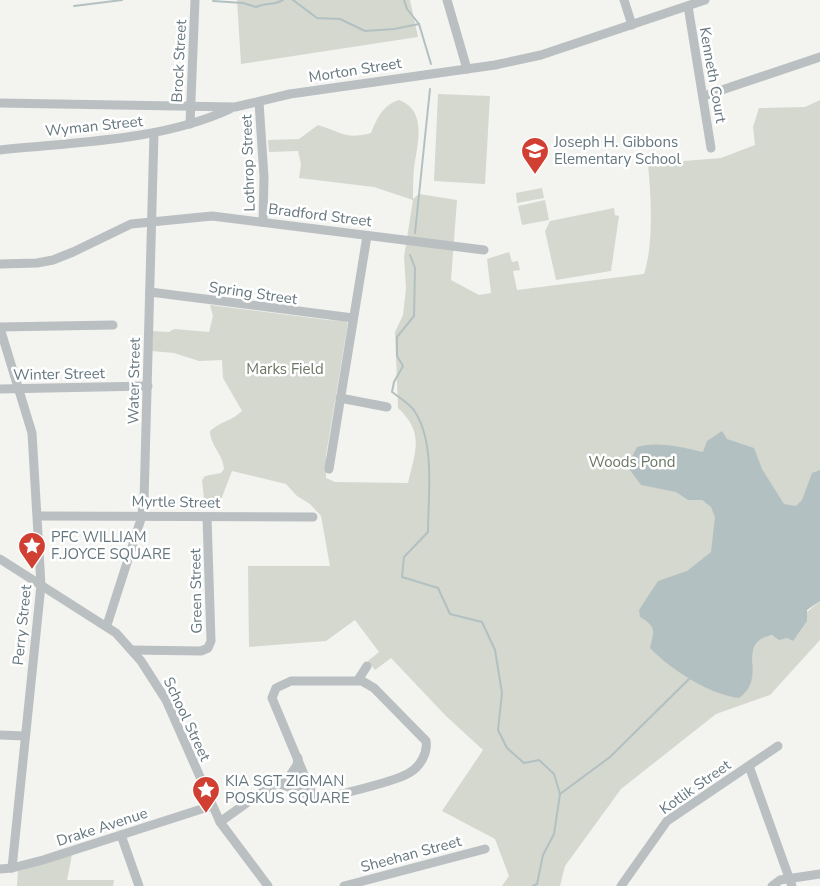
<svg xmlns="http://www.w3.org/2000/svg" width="820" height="886" viewBox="0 0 820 886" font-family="'Nunito Sans',sans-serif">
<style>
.green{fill:#d4d8cf}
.water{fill:#b3c0c2}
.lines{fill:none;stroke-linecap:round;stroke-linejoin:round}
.stream{stroke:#b3c0c2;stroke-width:2}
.minor{stroke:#babfc1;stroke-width:9}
.labels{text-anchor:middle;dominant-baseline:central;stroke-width:5;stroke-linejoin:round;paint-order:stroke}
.street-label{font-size:15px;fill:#65777e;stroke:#fff}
.poi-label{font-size:15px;fill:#65777e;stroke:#fff;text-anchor:start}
.park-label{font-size:15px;fill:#6a7663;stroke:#fff}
</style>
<rect width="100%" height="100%" fill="#f3f3f0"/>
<g class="green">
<polygon points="237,0 410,0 418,37 241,64"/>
<polygon points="438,94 490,96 485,184 434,181"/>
<path d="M399,100C428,111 417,145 414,168C413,178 413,189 413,199L419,194L457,200L451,280L479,295L491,293L487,259L509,252L512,262L518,261L520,270L513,271L517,290L644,274C654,243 651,197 648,164L721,158L755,145L753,127L759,108L805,107L820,100V479L718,692L753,663C750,649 759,629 777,637L820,601V640L770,695L716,714L621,789L565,866L560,886H502L509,876L495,839L442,811L483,750L446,716L391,658L375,670L368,661L379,652L355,620L326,641L249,647L248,566H330L321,516L310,504L297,496L286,484L232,471L219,505C214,510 211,511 205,508L202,480L205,476L221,473L224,469C223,454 210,445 210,431C220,422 233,420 242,411L223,378L222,360L199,361L174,353L152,351L153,331L169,332L174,329L209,332L213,316L210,305L328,320L344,321L348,323L326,455V478L335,482L408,483C415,452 425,433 398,408L395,332L403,315L406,288L404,257L413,200L374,187L299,178L301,164L298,151L269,152L268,140L299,139L318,125C341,132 346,140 371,133C377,118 383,105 399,100Z"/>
<polygon points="542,188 544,198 517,203 516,193"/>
<polygon points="545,200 549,220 522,225 518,206"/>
<polygon points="614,208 615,215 619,216 611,271 556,280 545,231 550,221"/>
<polygon points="72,855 67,880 114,880 113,886 17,886 18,871"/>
</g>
<path class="water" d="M722,431L727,439L754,448L762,469L784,504L796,506L802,500L812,473L820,470V601L807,610V621L793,641L787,638L779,640L772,635C734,643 769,677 739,698C710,695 670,669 650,648C654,631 657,627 640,617L639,610L658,581L687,571L711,552L715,517L711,507L702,500H688L676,492L641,485L627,466L637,447C660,441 680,447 703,452L707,441Z"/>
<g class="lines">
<g class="stream">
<polyline points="293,0 317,18 340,19 365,31 394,29 419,24"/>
<polyline points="404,0 407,9 419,24 431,64"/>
<path d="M213,1L243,3L256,7C266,2 272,6 283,0"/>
<polyline points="74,6 122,0"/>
<polyline points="415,233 430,89"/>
<path d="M410,255L415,268L414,316L397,337V356L403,366L394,382L392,392C399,397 408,403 413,409C436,440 428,496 428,532L404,557L402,577L438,588L450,614L482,622L495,650L502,693L498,730L507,748L524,763L539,760L554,774L560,794"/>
<polyline points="533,886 537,884 543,855 554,834 560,794 610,757 690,678"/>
</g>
<g class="minor">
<polyline points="447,0 467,69"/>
<polyline points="624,0 632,25"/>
<polyline points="688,6 711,148"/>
<polyline points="704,96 820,57"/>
<polyline points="259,102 264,177 263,222"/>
<polyline points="0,103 235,107 290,94 495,65 541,55 705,0"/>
<polyline points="190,124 195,0"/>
<path d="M0,150C75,142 161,141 230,109"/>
<polyline points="0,264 37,263 53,260 73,252 131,224 212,216 484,250"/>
<polyline points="150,292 353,318"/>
<polyline points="0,327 113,325"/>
<polyline points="0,328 32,433 41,585 12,868"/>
<polyline points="0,389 148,386"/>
<polyline points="340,398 387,407"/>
<polyline points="329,469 367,236"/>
<polyline points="38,516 313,517"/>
<polyline points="0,559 116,633 141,661 166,700 220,822 268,886"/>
<polyline points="107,625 141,519 144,501 154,133"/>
<polyline points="132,650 201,651 208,648 211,641 207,517"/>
<polyline points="358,680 367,666"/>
<polyline points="0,735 25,736"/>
<polyline points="749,766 792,886"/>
<path d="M279,784C293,787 306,795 320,798C336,796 396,781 409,773C420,767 428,753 426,741L374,688L362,681H291L276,688L272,698L313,796"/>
<polyline points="220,822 262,792 289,777 297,765 298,758"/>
<polyline points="121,835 139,886"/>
<polyline points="0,869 12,868 43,860 211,806"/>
<polyline points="344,886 485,849"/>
<polyline points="621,886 667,821 778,746"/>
<polyline points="772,886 780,880 820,874"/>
</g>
</g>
<defs>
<symbol id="school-pin" viewBox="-11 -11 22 30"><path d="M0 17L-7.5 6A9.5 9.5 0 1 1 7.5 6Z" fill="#d13f32" stroke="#fff"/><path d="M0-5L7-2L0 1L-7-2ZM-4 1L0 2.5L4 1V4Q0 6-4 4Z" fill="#fff"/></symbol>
<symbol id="sight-pin" viewBox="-11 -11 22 30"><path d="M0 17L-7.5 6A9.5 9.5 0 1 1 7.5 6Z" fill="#d13f32" stroke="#fff"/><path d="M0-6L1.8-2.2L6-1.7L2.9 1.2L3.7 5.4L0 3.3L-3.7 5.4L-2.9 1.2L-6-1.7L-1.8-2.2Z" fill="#fff"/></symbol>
</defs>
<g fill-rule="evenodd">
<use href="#school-pin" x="519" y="135" width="32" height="43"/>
<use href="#sight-pin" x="16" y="530" width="32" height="43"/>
<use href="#sight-pin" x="190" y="774" width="32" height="43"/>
</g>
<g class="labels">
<g class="street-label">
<text transform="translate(179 61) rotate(-87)">Brock Street</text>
<text transform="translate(355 70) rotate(-9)">Morton Street</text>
<text transform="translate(713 75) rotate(80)">Kenneth Court</text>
<text transform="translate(94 126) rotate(-6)">Wyman Street</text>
<text transform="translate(248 163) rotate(-92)">Lothrop Street</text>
<text transform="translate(320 215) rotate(7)">Bradford Street</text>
<text transform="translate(253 293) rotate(8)">Spring Street</text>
<text transform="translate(59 374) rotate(-1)">Winter Street</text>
<text transform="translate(134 381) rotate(-89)">Water Street</text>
<text transform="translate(176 502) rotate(1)">Myrtle Street</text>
<text transform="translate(196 591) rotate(-91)">Green Street</text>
<text transform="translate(22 625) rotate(-84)">Perry Street</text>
<text transform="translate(187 719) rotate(65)">School Street</text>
<text transform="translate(695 787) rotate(-35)">Kotlik Street</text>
<text transform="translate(102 827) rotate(-18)">Drake Avenue</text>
<text transform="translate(411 854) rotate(-15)">Sheehan Street</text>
</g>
<g class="poi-label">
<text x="554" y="142">Joseph H. Gibbons<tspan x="554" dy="17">Elementary School</tspan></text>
<text x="51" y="537">PFC WILLIAM<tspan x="51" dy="17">F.JOYCE SQUARE</tspan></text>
<text x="225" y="781">KIA SGT ZIGMAN<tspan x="225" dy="17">POSKUS SQUARE</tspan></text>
</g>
<g class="park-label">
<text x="285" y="369">Marks Field</text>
<text x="632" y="462">Woods Pond</text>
</g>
</g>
</svg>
